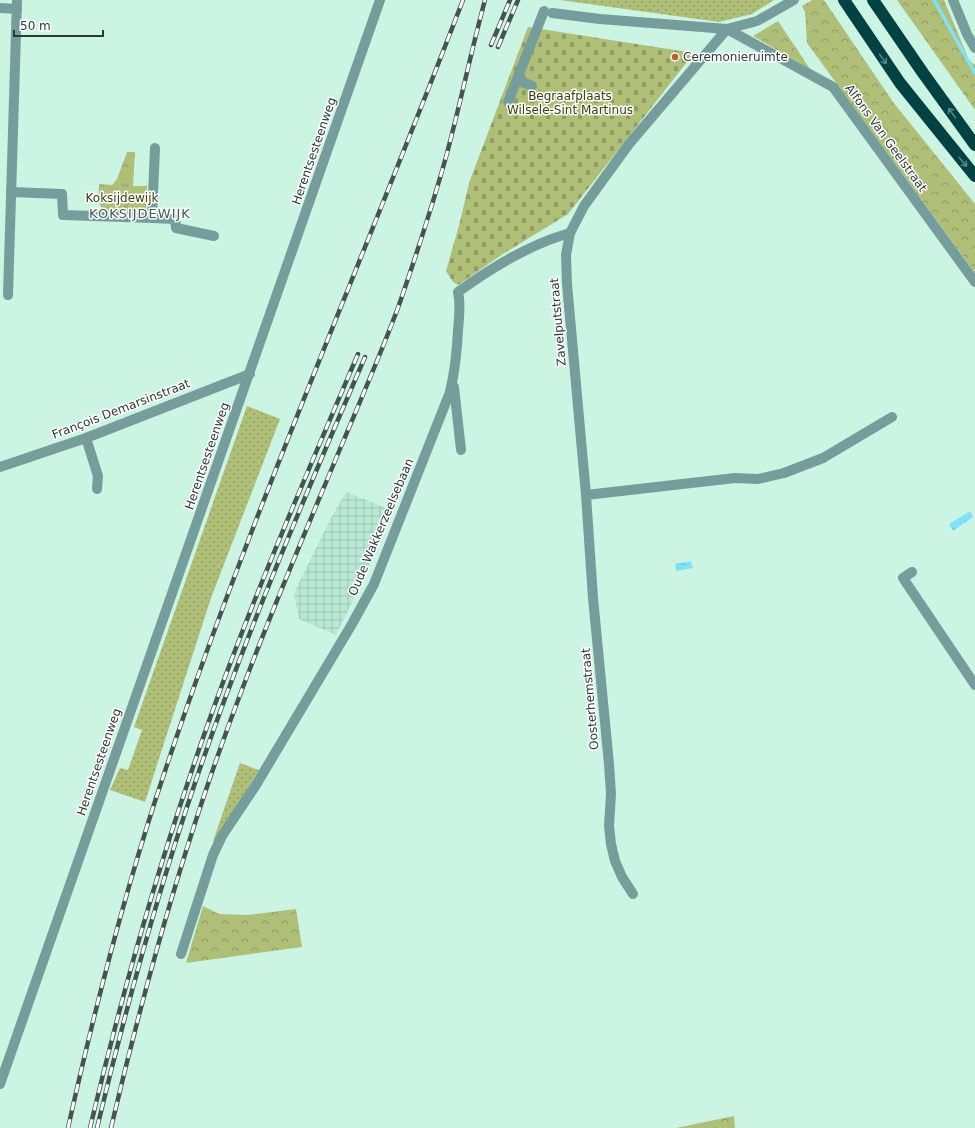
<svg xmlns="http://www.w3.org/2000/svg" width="975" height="1128" viewBox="0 0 975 1128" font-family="'DejaVu Sans',sans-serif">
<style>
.industrial{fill:url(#industrial-grid)}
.grass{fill:url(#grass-dots)}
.forest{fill:url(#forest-crowns)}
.cemetery{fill:url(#cemetery-stones)}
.park{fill:url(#park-tufts)}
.pitch{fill:#afbf78}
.water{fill:url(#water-ripples)}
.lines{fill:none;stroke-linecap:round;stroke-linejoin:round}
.stream{stroke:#80e1fb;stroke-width:3.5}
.minor{stroke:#759d9c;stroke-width:10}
.highway{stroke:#004241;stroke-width:12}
.rail-casing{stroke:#42564d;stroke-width:4.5}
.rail{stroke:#fff;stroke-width:3;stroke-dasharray:9;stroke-linecap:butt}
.oneway{stroke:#598484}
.poi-dot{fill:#c15c29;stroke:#fff;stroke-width:1.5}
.labels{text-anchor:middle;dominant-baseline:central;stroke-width:3;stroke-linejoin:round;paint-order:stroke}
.poi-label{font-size:12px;fill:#2a3a33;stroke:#fff;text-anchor:start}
.park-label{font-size:12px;fill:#374007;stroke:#fff}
.street-label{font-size:12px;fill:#2a3a33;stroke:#fff}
.neighbourhood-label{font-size:13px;letter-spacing:1px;fill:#3b5e50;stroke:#fff}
</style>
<defs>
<pattern id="industrial-grid" width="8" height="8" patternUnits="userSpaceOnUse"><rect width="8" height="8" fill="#b8e7d4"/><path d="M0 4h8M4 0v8" fill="none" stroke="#9ec7b6"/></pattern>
<pattern id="grass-dots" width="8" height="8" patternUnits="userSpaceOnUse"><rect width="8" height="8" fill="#afbf78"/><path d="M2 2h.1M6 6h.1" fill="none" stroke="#8f9c63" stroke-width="1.8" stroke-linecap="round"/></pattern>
<pattern id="forest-crowns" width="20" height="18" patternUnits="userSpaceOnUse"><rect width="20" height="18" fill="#afbf78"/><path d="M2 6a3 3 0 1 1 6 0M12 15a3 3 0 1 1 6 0" fill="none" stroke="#8f9c63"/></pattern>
<pattern id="cemetery-stones" width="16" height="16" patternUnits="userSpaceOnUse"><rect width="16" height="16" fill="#afbf78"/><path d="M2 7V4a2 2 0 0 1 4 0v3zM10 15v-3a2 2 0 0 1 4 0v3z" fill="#8f9c63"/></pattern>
<pattern id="park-tufts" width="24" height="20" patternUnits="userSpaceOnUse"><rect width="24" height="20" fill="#afbf78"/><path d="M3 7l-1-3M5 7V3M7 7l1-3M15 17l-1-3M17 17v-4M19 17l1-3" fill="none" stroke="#8f9c63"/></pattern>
<pattern id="water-ripples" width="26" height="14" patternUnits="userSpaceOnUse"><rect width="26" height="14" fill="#80e1fb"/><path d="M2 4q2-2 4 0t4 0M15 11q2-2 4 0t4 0" fill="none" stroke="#6fc2d8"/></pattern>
</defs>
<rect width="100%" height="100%" fill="#ccf4e3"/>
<polygon class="industrial" points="346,492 391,510 362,582 336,635 299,619 294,593 331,518"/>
<g class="grass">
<polygon points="560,0 774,0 752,14 719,22"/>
<polygon points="247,406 280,419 211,598 145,802 110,790 120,768 128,770 142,730 134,727"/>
<polygon points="240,763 259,770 216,842 213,841"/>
</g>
<g class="forest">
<polygon points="812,0 824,0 893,102 975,204 975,273 807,43 805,12 802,6"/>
<polygon points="897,0 944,0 969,60 975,65 975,110"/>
<polygon points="778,21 810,69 753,36"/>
<polygon points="203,906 219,914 247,915 296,909 302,947 186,963"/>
<polygon points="734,1116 735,1128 676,1128"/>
</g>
<polygon class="cemetery" points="528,27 694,53 568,214 503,254 458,285 453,282 446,271 460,222 469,183"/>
<path class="park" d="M127,152H135L133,186H147L146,209L138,208L137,214C128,214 103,216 100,204C98,198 99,190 99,184L112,185L117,179Z"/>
<polygon class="pitch" points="102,197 125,198 124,208 101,207"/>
<g class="water">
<polygon points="970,511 973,517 953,531 949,524"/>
<polygon points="691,561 693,568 676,571 675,564"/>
</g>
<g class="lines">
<polyline class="stream" points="934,0 975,73"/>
<g class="minor">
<polyline points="953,0 967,34 975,48"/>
<polyline points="0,8 17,9"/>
<polyline points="552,13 600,19 727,29 757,21 794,0"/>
<polyline points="727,29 833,87 975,282"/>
<polyline points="517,80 532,86"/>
<polyline points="508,102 544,11"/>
<polyline points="155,148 152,218 175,219 176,228 214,236"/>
<polyline points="11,192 62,194 63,215 152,218"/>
<polyline points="8,295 17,0"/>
<polyline points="454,387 461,450"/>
<polyline points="86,438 98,476 97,489"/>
<polyline points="0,467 86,438 250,374"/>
<polyline points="586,495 735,478 758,479 784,473 823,458 892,417"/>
<polyline points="912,572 903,578 975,685"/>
<polyline points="633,894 622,877 615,861 611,844 609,826 611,794 609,764 593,598 586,495 567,284 566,255 570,233 584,206 629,144 727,29"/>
<path d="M181,954L213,855L222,836L256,785L352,624L374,584L450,392C455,371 457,351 458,330C459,317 461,305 458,292C491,268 530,244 570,233"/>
<polyline points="0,1084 380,0"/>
</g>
<g class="highway">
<polyline points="844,0 900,83 975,176"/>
<polyline points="873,0 923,73 975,145"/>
</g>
<defs>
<g id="rail">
<polyline points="491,45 510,0"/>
<polyline points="498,47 518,0"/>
<path d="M68,1128C95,1007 126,886 166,768C253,508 365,256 463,0"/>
<path d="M90,1128C118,1010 150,894 189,779C237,634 298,494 358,354"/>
<path d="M97,1128C125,1011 157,895 196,780C245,636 305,496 365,357"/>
<path d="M111,1128C146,979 188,830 243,687C273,607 307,528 340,449C360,401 381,354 399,305C416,256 432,207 446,157C460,105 471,52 485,0"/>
</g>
</defs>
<use href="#rail" class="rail-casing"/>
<use href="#rail" class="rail"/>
</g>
<defs><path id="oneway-shaft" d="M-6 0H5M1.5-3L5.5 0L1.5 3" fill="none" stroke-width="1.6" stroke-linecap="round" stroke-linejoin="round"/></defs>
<g class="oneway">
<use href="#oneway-shaft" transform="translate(883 59) rotate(55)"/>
<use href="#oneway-shaft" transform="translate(952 113) rotate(-126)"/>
<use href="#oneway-shaft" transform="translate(963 162) rotate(50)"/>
</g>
<circle class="poi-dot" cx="675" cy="57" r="4"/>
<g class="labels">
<g class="poi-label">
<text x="683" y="57">Ceremonieruimte</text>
</g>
<g class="park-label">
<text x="570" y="96">Begraafplaats<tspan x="570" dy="14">Wilsele-Sint Martinus</tspan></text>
<text x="122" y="198">Koksijdewijk</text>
</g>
<g class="street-label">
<text transform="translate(886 138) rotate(54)">Alfons Van Geelstraat</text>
<text transform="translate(314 151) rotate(-71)">Herentsesteenweg</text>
<text transform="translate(558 322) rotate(-95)">Zavelputstraat</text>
<text transform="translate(121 409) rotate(-21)">François Demarsinstraat</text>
<text transform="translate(207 456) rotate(-71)">Herentsesteenweg</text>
<text transform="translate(381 527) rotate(-67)">Oude Wakkerzeelsebaan</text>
<text transform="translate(590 699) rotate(-95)">Oosterhemstraat</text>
<text transform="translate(99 762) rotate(-71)">Herentsesteenweg</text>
</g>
<g class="neighbourhood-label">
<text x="140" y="213">KOKSIJDEWIJK</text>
</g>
</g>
<path d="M14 30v6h89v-6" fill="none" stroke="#2a3a33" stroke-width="2"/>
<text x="20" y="30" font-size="12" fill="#2a3a33" stroke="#ffffff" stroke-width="3" paint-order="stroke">50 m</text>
</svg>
